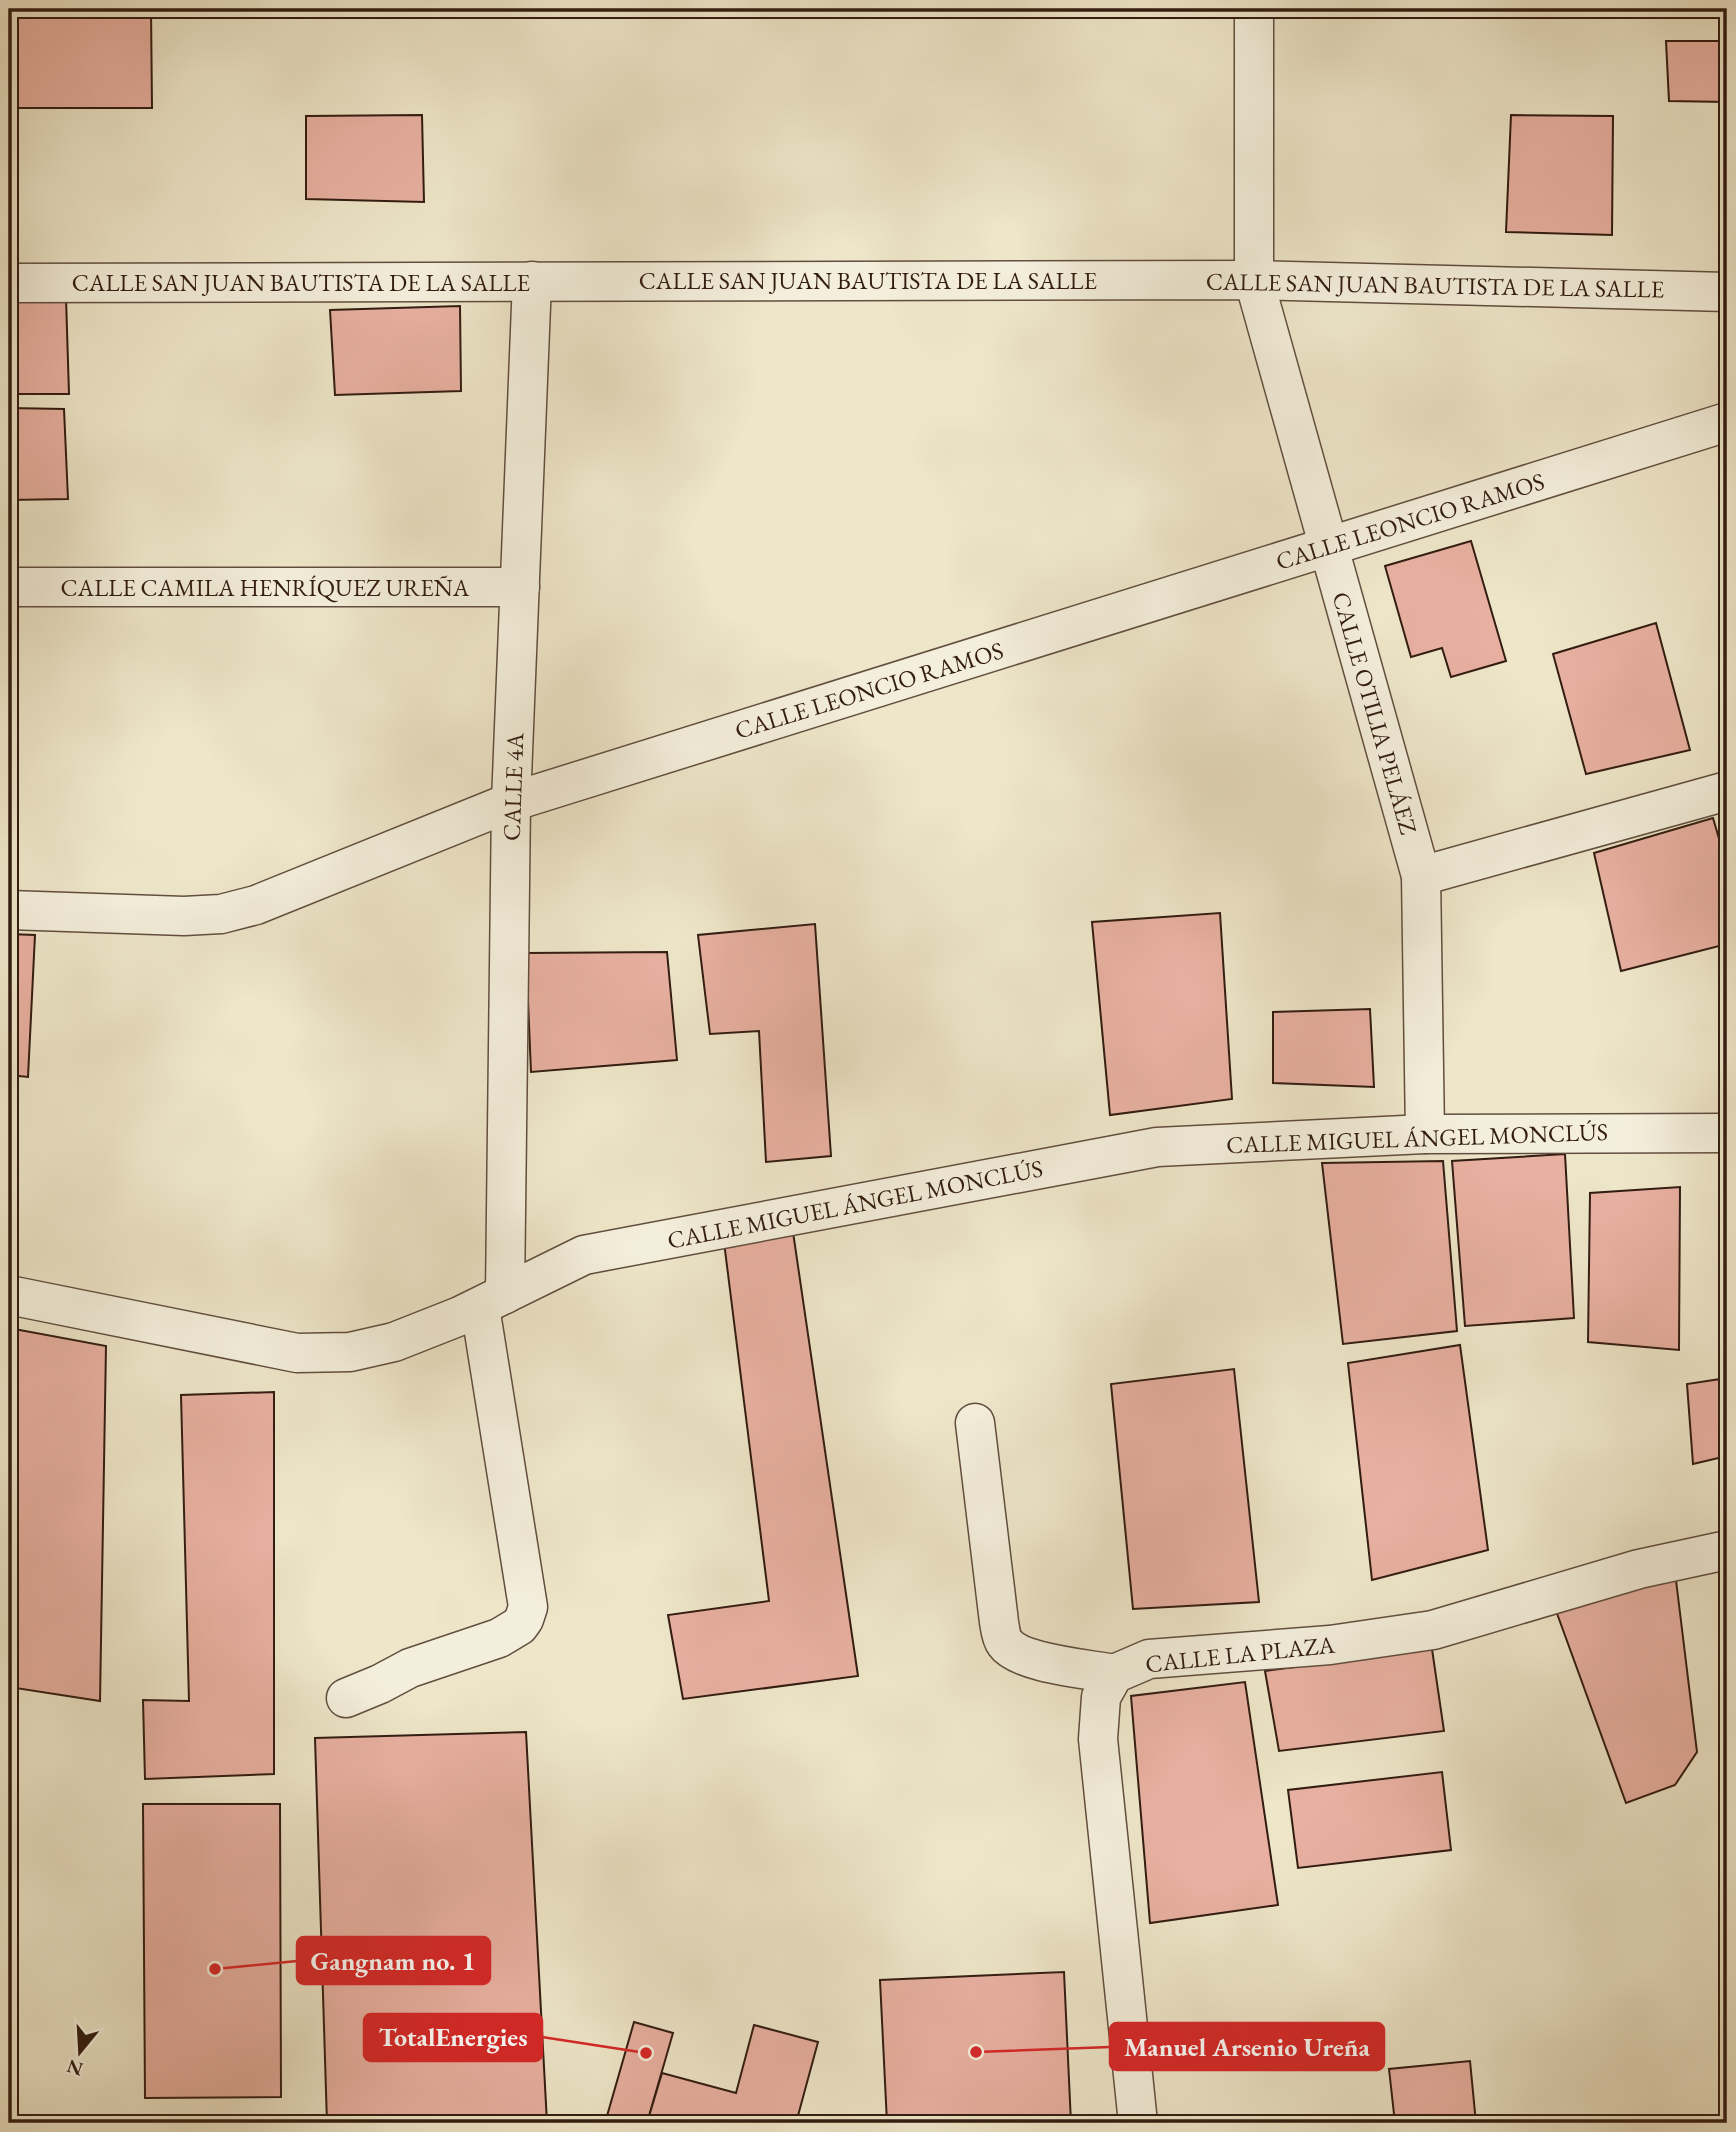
<svg xmlns="http://www.w3.org/2000/svg" width="1736" height="2132" viewBox="0 0 1736 2132" font-family="'EB Garamond',serif">
<style>
.building{fill:#e8b0a1;stroke:#321c11;stroke-width:2}
.lines{fill:none;stroke-linecap:round;stroke-linejoin:round}
.minor-casing{stroke:#614e3f;stroke-width:41}
.minor{stroke:#f4efdc;stroke-width:38}
.labels{text-anchor:middle;dominant-baseline:central;stroke-width:6;stroke-linejoin:round;paint-order:stroke}
.street-label{font-size:24px;fill:#321c11;stroke:#f4efdc}
.leader{fill:none;stroke:#d62828;stroke-width:2.5}
.callout-dot{fill:#d62828;stroke:#f4efdc;stroke-width:2.5}
.callout{fill:#d62828;stroke:#d62828;stroke-width:2.5}
.callout-label{font-size:26px;text-anchor:middle;font-weight:bold;fill:#fff}
</style>
<rect width="100%" height="100%" fill="#eee6c9"/>
<filter id="stains"><feTurbulence type="fractalNoise" baseFrequency=".00286" numOctaves="4"/><feColorMatrix values="0 0 0 0 .2 0 0 0 0 .09 0 0 0 0 .02 0 0 0 .5 -.17"/></filter>
<radialGradient id="worn" r=".72"><stop offset=".6" stop-color="#630" stop-opacity="0"/><stop offset="1" stop-color="#630" stop-opacity=".3"/></radialGradient>
<g class="building">
<polygon points="9,9 151,9 152,108 9,108"/>
<polygon points="1666,41 1727,41 1727,102 1669,101"/>
<polygon points="422,115 424,202 306,199 306,116"/>
<polygon points="1511,115 1613,116 1612,235 1506,232"/>
<polygon points="66,298 69,394 9,394 9,300"/>
<polygon points="460,306 461,391 335,395 330,310"/>
<polygon points="9,408 64,409 68,499 9,500"/>
<polygon points="1471,541 1506,661 1451,677 1442,648 1411,657 1385,566"/>
<polygon points="1656,623 1690,750 1586,774 1553,654"/>
<polygon points="1727,813 1727,834 1722,814"/>
<polygon points="1713,818 1727,866 1727,944 1621,971 1594,853"/>
<polygon points="1220,913 1232,1099 1110,1115 1092,922"/>
<polygon points="815,924 831,1156 766,1162 759,1031 710,1034 698,935"/>
<polygon points="9,934 35,935 28,1077 9,1075"/>
<polygon points="667,952 677,1060 531,1072 526,953"/>
<polygon points="1370,1009 1374,1087 1273,1083 1273,1012"/>
<polygon points="1565,1154 1574,1318 1465,1326 1452,1161"/>
<polygon points="1443,1161 1457,1331 1343,1344 1322,1163"/>
<polygon points="1680,1187 1679,1350 1588,1342 1590,1193"/>
<polygon points="793,1232 858,1676 683,1699 668,1615 769,1601 724,1242"/>
<polygon points="9,1328 106,1346 100,1701 9,1687"/>
<polygon points="1460,1345 1488,1550 1372,1580 1348,1363"/>
<polygon points="1234,1369 1259,1602 1133,1609 1111,1384"/>
<polygon points="1727,1378 1727,1456 1693,1464 1687,1384"/>
<polygon points="274,1392 274,1774 145,1779 143,1700 189,1701 181,1395"/>
<polygon points="1675,1572 1697,1752 1675,1785 1626,1803 1555,1608"/>
<polygon points="1432,1649 1444,1731 1279,1751 1265,1671"/>
<polygon points="1245,1682 1278,1905 1150,1923 1131,1696"/>
<polygon points="526,1732 547,2123 327,2123 315,1738"/>
<polygon points="1442,1772 1451,1850 1298,1868 1288,1790"/>
<polygon points="143,1804 280,1804 281,2097 145,2098"/>
<polygon points="1064,1972 1071,2123 887,2123 880,1980"/>
<polygon points="634,2022 673,2033 647,2123 605,2123"/>
<polygon points="754,2025 818,2042 796,2123 647,2123 662,2073 736,2093"/>
<polygon points="1470,2061 1476,2123 1395,2123 1389,2069"/>
</g>
<g class="lines">
<defs>
<g id="minor">
<polyline points="1254,9 1254,280 1421,876 1425,1134"/>
<polyline points="9,283 1254,280 1727,292"/>
<polyline points="9,587 520,587"/>
<polyline points="1421,876 1727,791"/>
<polyline points="9,910 184,916 221,914 256,905 511,802 1727,422"/>
<polyline points="505,1294 511,802 532,281"/>
<polyline points="9,1295 297,1353 350,1352 394,1342 460,1316 584,1255 1157,1147 1425,1134 1727,1133"/>
<path d="M975,1423L999,1622C1000,1628 1001,1638 1005,1643C1020,1664 1089,1669 1114,1674"/>
<polyline points="346,1698 380,1684 410,1668 499,1638 519,1626 524,1619 528,1607 480,1307"/>
<polyline points="1138,2123 1098,1739 1101,1697 1114,1674 1149,1659 1330,1645 1433,1630 1639,1569 1727,1550"/>
</g>
</defs>
<use href="#minor" class="minor-casing"/>
<use href="#minor" class="minor"/>
</g>
<g class="labels">
<g class="street-label">
<text x="868" y="280">CALLE SAN JUAN BAUTISTA DE LA SALLE</text>
<text x="301" y="282">CALLE SAN JUAN BAUTISTA DE LA SALLE</text>
<text transform="translate(1435 285) rotate(1)">CALLE SAN JUAN BAUTISTA DE LA SALLE</text>
<text transform="translate(1410 521) rotate(-17)">CALLE LEONCIO RAMOS</text>
<text x="265" y="587">CALLE CAMILA HENRÍQUEZ UREÑA</text>
<text transform="translate(869 690) rotate(-17)">CALLE LEONCIO RAMOS</text>
<text transform="translate(1375 713) rotate(74)">CALLE OTILIA PELÁEZ</text>
<text transform="translate(513 787) rotate(-88)">CALLE 4A</text>
<text transform="translate(1417 1138) rotate(-2)">CALLE MIGUEL ÁNGEL MONCLÚS</text>
<text transform="translate(855 1204) rotate(-11)">CALLE MIGUEL ÁNGEL MONCLÚS</text>
<text transform="translate(1240 1654) rotate(-6)">CALLE LA PLAZA</text>
</g>
</g>
<path class="leader" d="M215 1969L297 1961M646 2053L542 2037M976 2052L1110 2047"/>
<g class="callout-dot">
<circle cx="215" cy="1969" r="7"/>
<circle cx="646" cy="2053" r="7"/>
<circle cx="976" cy="2052" r="7"/>
</g>
<g class="callout">
<rect x="297" y="1937" width="193" height="47" rx="7"/>
<rect x="364" y="2014" width="178" height="47" rx="7"/>
<rect x="1110" y="2023" width="274" height="47" rx="7"/>
</g>
<g class="callout-label">
<text x="393" y="1970">Gangnam no. 1</text>
<text x="453" y="2046">TotalEnergies</text>
<text x="1247" y="2056">Manuel Arsenio Ureña</text>
</g>
<rect width="1736" height="2132" fill="none" stroke="#eee6c9" stroke-width="35"/>
<rect x="10" y="10" width="1715" height="2111" fill="none" stroke="#321c11" stroke-width="3.5"/>
<rect x="18" y="18" width="1701" height="2097" fill="none" stroke="#321c11" stroke-width="2"/>
<g transform="translate(80 2052) rotate(198)" stroke="#f4efdc" stroke-width="5" paint-order="stroke">
<path d="M0-5L12 26L0 18L-12 26Z" fill="#321c11"/>
<text y="-10" font-size="19" font-weight="bold" text-anchor="middle" fill="#321c11">N</text>
</g>
<rect width="100%" height="100%" filter="url(#stains)"/>
<rect width="100%" height="100%" fill="url(#worn)"/>
</svg>
